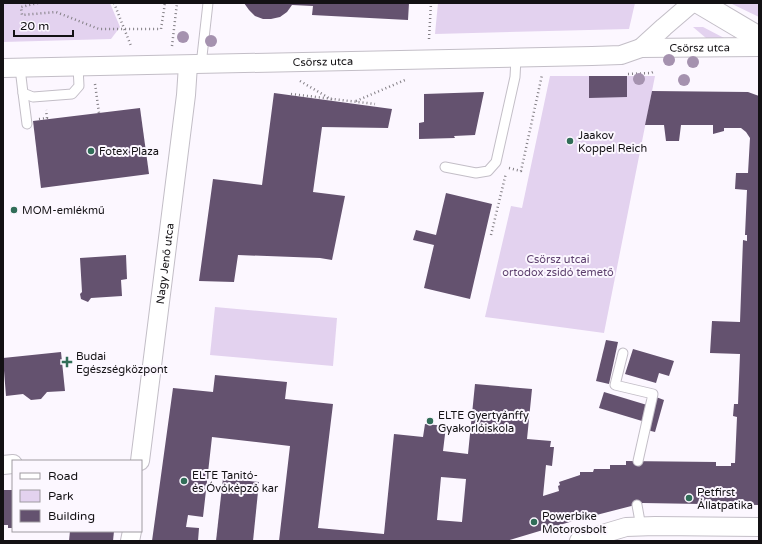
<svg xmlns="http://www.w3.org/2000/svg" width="762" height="544" viewBox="0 0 762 544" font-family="'Varela Round',sans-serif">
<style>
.green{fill:#e3d2ef}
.building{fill:#64526f;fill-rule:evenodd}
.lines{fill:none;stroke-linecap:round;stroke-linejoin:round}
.lane-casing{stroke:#c3bec7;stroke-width:11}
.street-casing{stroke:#c3bec7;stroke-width:20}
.secondary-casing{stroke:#c3bec7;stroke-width:24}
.path{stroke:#837f85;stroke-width:2.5;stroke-dasharray:1 3;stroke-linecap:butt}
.lane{stroke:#fff;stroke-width:9}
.street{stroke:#fff;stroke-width:18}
.secondary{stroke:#fff;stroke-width:22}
.tree{fill:#a592af}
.poi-dot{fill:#316d58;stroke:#fcf7ff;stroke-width:1.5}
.labels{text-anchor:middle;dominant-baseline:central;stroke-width:4;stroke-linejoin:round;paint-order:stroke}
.street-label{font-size:11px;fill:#131114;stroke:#fcf7ff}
.poi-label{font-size:11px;fill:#131114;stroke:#fcf7ff;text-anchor:start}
.park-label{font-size:11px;fill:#5d406e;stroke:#fcf7ff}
</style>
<rect width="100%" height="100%" fill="#fcf7ff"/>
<g class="green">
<polygon points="3,3 110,3 120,27 111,39 3,42"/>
<polygon points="438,3 635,3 629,29 435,34"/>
<polygon points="730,3 758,3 759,17"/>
<polygon points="693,27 703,27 726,39 706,38"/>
<polygon points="550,76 655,76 604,333 485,317 511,206 522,208"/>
<polygon points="215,307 337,318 333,366 210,355"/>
</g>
<g class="building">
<polygon points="244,3 409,3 408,20 312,15 313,6 292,5 287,12 280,17 271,19 263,19 255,16 249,10"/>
<polygon points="589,76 627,76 627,97 589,98"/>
<path d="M652,91L748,92L759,96V505L643,503L573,521L506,541H279L290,446L212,437L203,517L188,515L186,527L199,528L198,541H152L173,388L213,392L215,375L287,382L285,399L333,404L318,528L384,534L394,434L423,437L425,424L446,426L443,451L468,454L475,384L532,389L527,439L551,441L550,447H554L552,466L546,465L543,496L559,491L558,486L560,485L559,482L580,475V472H593L594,469H610V465H626V461L716,462V466H731V463H735L737,417L733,416L734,404H738L740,354L710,353L712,321L740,322L743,240L747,241V235H745L747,190L735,189L736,173H748L750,138L746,132L741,128H724V131L713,134V125H681L679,141H666L664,125H645ZM441,477L466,479L462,522L437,520Z"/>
<polygon points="484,92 475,135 454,136 455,138 419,139 419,123 424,122 424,94"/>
<polygon points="274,93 392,109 388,128 322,127 313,192 345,196 332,260 320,258 238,255 234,282 199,281 213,179 262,185"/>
<polygon points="140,108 149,174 41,188 33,121"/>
<polygon points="446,193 492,204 470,299 424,288 434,245 413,240 416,230 436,235"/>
<polygon points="126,255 127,279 121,280 122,296 91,298 88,302 81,299 80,294 82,292 80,258"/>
<polygon points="606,340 618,342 609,384 596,381"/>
<polygon points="633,349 674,361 669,376 659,373 656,383 625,374"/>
<polygon points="61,352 65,391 47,392 41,399 31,400 23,394 6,396 3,358"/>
<polygon points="604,392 647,405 642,421 599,408"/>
<polygon points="656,397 664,400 655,432 647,430"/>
<polygon points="223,478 259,482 253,541 216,541"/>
<polygon points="3,490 13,490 13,528 8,528 8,525 3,525"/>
<polygon points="70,531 114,531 113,541 69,541"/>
</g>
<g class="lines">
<defs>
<g id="lane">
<polyline points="201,65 208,3"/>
<polyline points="20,68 23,93 33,97 72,94 79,86 78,67"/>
<polyline points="23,93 27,124"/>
<polyline points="445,167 476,173 488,171 496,162 515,77 516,58"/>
<polyline points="623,353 615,385 653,394 638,461"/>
<polyline points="637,505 641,527"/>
</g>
<g id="street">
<polyline points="641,48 664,27 692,3"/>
<path id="s1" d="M3,68L592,56L621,55L641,48L759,47"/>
<path id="s2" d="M140,461L186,95L188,65"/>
<polyline points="3,465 13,464"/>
<polyline points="130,541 132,531"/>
<polyline points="579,541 626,527 655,526 759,527"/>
</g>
<polyline id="secondary" points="700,3 759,38"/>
</defs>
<use href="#lane" class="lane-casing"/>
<use href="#street" class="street-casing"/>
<use href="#secondary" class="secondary-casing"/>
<g class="path">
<polyline points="38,3 21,7 22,15 56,12 99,29 161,29 165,3"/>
<polyline points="114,3 131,46"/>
<polyline points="429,39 431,3"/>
<polyline points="172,46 177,3"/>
<polyline points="628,74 651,73 655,71"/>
<polyline points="300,81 334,101"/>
<polyline points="95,84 99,113"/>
<polyline points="291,94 375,104"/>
<polyline points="356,101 405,80"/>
<polyline points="39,119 47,118 46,110"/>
<polyline points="509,168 521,171 542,75"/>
<polyline points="491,235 506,173"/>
</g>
<use href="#lane" class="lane"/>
<use href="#street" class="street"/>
<use href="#secondary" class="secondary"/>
</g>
<g class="tree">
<circle cx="183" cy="37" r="6"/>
<circle cx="211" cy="41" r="6"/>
<circle cx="669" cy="60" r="6"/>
<circle cx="693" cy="62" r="6"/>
<circle cx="639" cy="79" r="6"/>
<circle cx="684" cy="80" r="6"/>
</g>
<g class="poi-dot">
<circle cx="570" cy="141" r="4"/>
<circle cx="91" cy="151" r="4"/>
<circle cx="14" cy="210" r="4"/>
<path d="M65 356h4v4h4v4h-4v4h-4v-4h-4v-4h4z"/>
<circle cx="430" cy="421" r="4"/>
<circle cx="184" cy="481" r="4"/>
<circle cx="689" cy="498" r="4"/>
<circle cx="534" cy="522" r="4"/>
</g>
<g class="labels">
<g class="street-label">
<text stroke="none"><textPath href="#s1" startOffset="698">Csörsz utca</textPath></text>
<text stroke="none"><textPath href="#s1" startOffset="320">Csörsz utca</textPath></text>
<text stroke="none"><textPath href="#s2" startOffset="199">Nagy Jenő utca</textPath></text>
</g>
<g class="poi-label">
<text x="578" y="135">Jaakov<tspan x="578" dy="13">Koppel Reich</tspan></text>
<text x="99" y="151">Fotex Plaza</text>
<text x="22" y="210">MOM-emlékmű</text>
<text x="76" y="356">Budai<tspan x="76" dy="13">Egészségközpont</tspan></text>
<text x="438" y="415">ELTE Gyertyánffy<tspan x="438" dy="13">Gyakorlóiskola</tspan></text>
<text x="192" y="475">ELTE Tanitó-<tspan x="192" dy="13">és Óvóképző kar</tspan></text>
<text x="697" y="492">Petfirst<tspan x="697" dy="13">Állatpatika</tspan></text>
<text x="542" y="516">Powerbike<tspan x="542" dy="13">Motorosbolt</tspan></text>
</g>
<g class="park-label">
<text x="558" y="259">Csörsz utcai<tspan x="558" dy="13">ortodox zsidó temető</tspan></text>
</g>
</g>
<rect width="762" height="544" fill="none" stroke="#131114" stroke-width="8"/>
<rect x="12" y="460" width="130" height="72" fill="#fcf7ff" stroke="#9f9ba1"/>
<rect x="20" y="473" width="20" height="6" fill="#ffffff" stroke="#9f9ba1"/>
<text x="48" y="480" font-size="12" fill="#131114">Road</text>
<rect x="20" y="490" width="20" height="12" fill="#e3d2ef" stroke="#9f9ba1"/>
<text x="48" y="500" font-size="12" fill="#131114">Park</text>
<rect x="20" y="510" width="20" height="12" fill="#64526f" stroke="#9f9ba1"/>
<text x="48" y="520" font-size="12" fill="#131114">Building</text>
<path d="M14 30v6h59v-6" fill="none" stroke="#131114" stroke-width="2"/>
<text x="20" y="30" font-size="12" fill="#131114" stroke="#fcf7ff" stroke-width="3" paint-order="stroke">20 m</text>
</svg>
